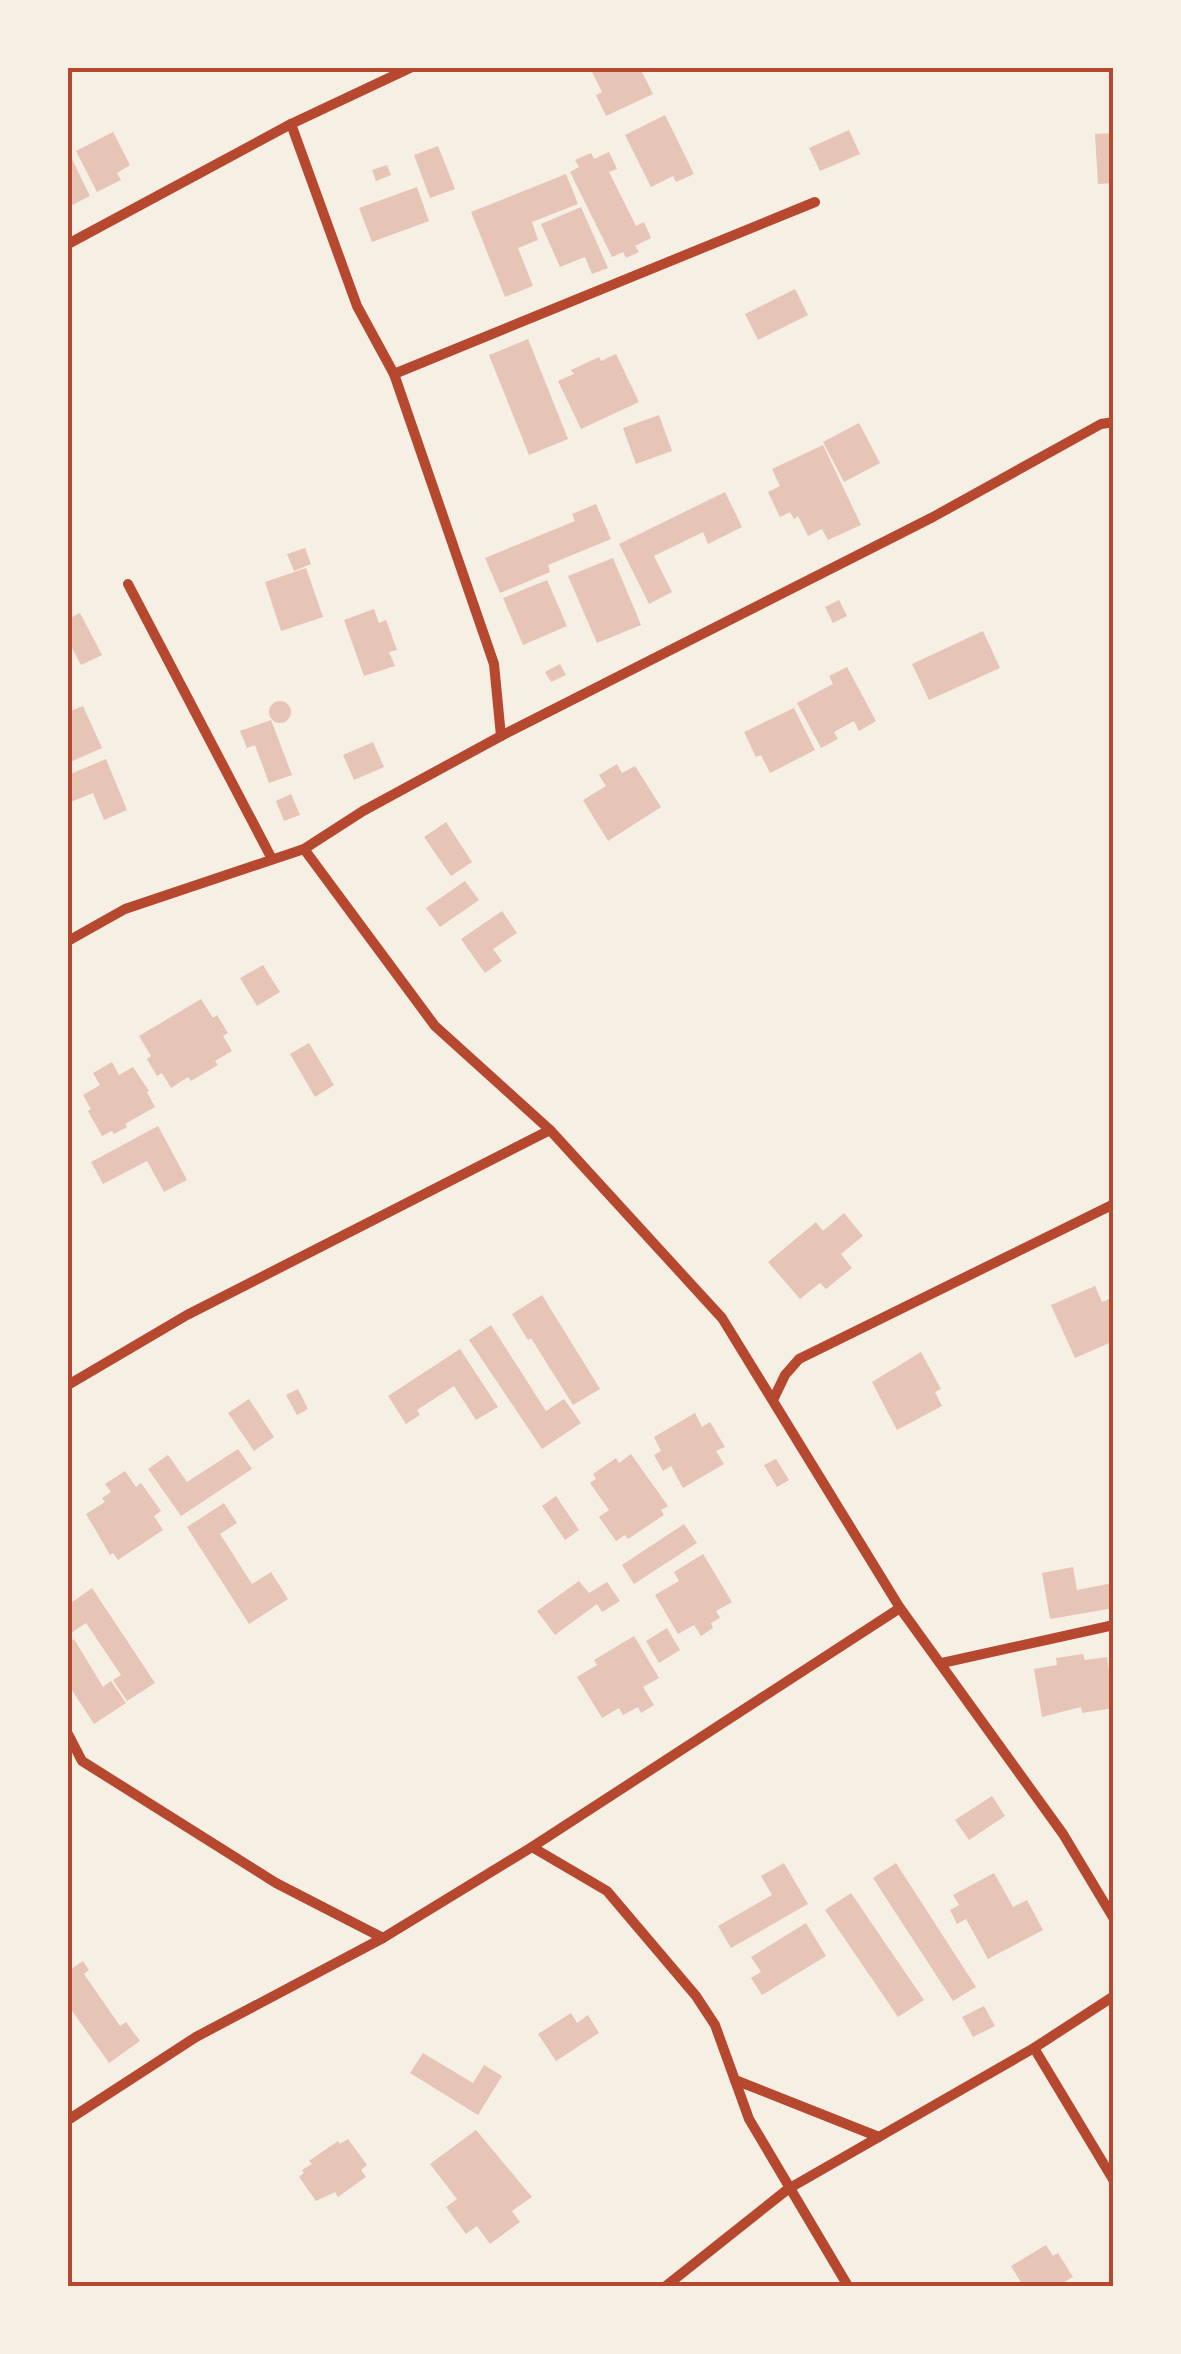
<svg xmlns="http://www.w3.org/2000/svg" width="1181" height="2354" viewBox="0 0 1181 2354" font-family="'Nunito Sans',sans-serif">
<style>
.building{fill:#e6c5b7}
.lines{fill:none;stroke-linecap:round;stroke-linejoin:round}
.minor{stroke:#b5482f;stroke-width:10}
.neatline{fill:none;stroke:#b5482f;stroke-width:4}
</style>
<rect width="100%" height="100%" fill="#f6efe4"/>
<g class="building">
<polygon points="590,68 640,68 653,94 606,116 596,95 602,92"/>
<polygon points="665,115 694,174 676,182 673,176 651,187 625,135"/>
<polygon points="849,130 860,154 820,171 809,148"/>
<polygon points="113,132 130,165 117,173 121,180 97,192 76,151"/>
<polygon points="1114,133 1114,183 1098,184 1095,134"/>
<polygon points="438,146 455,189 430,198 414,155"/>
<polygon points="609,152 617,169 609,172 636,226 644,222 651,238 635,246 639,252 626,258 623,252 612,257 570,172 579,167 575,160 591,153 594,159"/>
<polygon points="70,155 90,196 68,207 68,156"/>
<polygon points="387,165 391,175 376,181 372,170"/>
<polygon points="566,174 578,204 532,222 538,240 518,248 533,286 505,297 471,212"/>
<polygon points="417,187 429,221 372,242 359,208"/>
<polygon points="581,207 608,268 592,274 585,257 560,267 541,224"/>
<polygon points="795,289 808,315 758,340 745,314"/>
<polygon points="528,339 568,439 529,455 489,355"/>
<polygon points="616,354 639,402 581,429 558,381 574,374 571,370 599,357 601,361"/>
<polygon points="659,415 672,451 636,464 623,428"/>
<polygon points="859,423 880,463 844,482 823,442"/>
<polygon points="823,445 861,525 828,540 822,529 808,536 798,516 794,519 790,512 780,517 768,492 780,486 772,469"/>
<polygon points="725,492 742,527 708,544 703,532 654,556 672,592 649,604 619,544"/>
<polygon points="596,504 611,539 548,565 550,572 500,593 485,558 575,521 572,514"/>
<polygon points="305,548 311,564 294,571 287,554"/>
<polygon points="613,558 641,625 597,643 568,576"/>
<polygon points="306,568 323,617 281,631 265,582"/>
<polygon points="547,580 567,626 523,645 503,598"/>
<polygon points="839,600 847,616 833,623 825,607"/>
<polygon points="374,609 379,623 386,620 397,650 389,652 395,666 364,676 344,620"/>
<polygon points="80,613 102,655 81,665 68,640 68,619"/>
<polygon points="983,631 1000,668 929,700 912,664"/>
<polygon points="560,664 566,675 551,682 545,672"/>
<polygon points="847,667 876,721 859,731 854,721 834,732 838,739 821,748 797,703 833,684 829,676"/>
<circle cx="280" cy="712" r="11"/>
<polygon points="83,706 102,748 68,763 68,735 71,734 68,712"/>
<polygon points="794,708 815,750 770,773 761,755 756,757 744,732"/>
<polygon points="271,720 292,775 269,783 255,745 247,748 240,731"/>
<polygon points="373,742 384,767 354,780 343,755"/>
<polygon points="106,759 127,810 104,820 93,793 68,803 68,775"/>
<polygon points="617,764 622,773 635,766 661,807 608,841 583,800 606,786 599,775"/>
<polygon points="291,794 300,815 284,821 276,801"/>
<polygon points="446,822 472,862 451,876 424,837"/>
<polygon points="465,881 479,900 440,927 426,908"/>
<polygon points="502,911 517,933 493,949 502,961 485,973 461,939"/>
<polygon points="263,965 280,992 257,1006 240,978"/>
<polygon points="201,999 213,1018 217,1015 228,1033 223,1036 232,1051 215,1061 218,1065 191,1081 188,1077 171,1088 162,1073 157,1076 147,1059 151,1056 139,1036"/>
<polygon points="309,1043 334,1085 315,1097 290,1054"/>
<polygon points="112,1062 119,1075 133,1067 149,1091 147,1092 155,1107 125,1124 127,1127 114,1134 112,1131 102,1136 88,1111 91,1109 83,1095 100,1085 93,1073"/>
<polygon points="158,1126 187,1180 164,1192 147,1161 103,1184 91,1162"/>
<polygon points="844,1213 863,1236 841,1254 852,1268 826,1289 820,1283 800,1299 768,1262 816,1222 823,1231"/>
<polygon points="1095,1286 1102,1302 1114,1297 1114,1341 1075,1358 1051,1305"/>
<polygon points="542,1295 600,1389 573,1405 531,1338 528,1340 512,1314"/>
<polygon points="491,1325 546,1411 564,1399 581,1423 542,1449 469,1340"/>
<polygon points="460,1349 498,1407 476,1420 454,1386 417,1410 420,1415 406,1424 388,1396"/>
<polygon points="921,1352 941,1389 935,1392 942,1406 897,1430 872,1382"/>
<polygon points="298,1389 308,1409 297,1415 286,1395"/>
<polygon points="249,1399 274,1437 254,1451 228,1413"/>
<polygon points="695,1413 702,1427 710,1422 725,1447 716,1451 724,1464 683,1488 671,1466 663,1471 654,1455 661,1451 654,1437"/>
<polygon points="238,1449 252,1469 181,1516 148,1469 168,1455 187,1482"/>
<polygon points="631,1454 668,1506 661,1510 664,1515 628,1539 625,1535 616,1541 599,1517 609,1510 590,1483 596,1479 593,1474 616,1458 619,1463"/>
<polygon points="776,1459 789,1480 777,1487 764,1465"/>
<polygon points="125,1471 136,1487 141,1483 161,1511 154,1516 163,1530 118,1560 113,1553 110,1555 86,1514 105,1502 102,1498 111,1492 105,1484"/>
<polygon points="556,1496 579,1530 565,1540 542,1506"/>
<polygon points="224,1503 237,1523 220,1534 252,1584 271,1572 288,1599 249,1624 187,1527"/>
<polygon points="684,1524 697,1543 634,1584 622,1565"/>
<polygon points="703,1554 732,1602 716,1611 720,1618 711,1623 713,1628 701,1636 694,1625 678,1634 655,1595 679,1581 674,1572"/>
<polygon points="1073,1567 1077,1590 1113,1583 1114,1608 1050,1619 1042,1573"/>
<polygon points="579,1581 589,1593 607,1582 620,1601 602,1612 597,1604 555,1635 537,1611"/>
<polygon points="92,1588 155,1683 127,1701 113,1680 121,1675 86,1623 68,1635 68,1605"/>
<polygon points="667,1628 680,1650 659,1663 646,1641"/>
<polygon points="634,1636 659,1678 643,1687 654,1705 641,1713 638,1707 623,1715 619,1708 602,1718 577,1677 597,1665 594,1660"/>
<polygon points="74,1639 103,1687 111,1681 126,1703 94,1724 68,1684 68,1644"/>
<polygon points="1083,1654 1085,1660 1107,1657 1114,1708 1082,1713 1081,1707 1042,1717 1034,1669 1057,1665 1056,1658"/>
<polygon points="992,1796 1005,1816 969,1840 955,1820"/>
<polygon points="784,1863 808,1904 731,1948 718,1926 772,1895 761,1876"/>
<polygon points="896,1863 976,1987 953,2001 873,1878"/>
<polygon points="994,1873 1013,1907 1027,1900 1043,1930 988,1959 966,1919 957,1924 950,1910 959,1905 953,1895"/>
<polygon points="851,1893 924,2000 898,2017 825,1910"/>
<polygon points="806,1923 826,1956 762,1995 751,1978 761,1972 751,1957"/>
<polygon points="83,1961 89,1970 84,1974 120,2026 126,2022 140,2041 109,2063 68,2005 68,1971"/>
<polygon points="984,2006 995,2026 973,2037 962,2017"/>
<polygon points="571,2013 577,2023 588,2015 599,2033 556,2061 538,2034"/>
<polygon points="423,2053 473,2083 484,2065 502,2076 478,2115 410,2073"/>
<polygon points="476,2130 532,2197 512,2211 520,2222 490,2244 477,2226 466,2234 446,2207 457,2199 430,2164"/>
<polygon points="348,2139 367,2165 361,2170 366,2177 338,2197 335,2192 316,2201 299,2177 304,2173 302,2170 312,2164 309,2161 338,2141 340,2144"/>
<polygon points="1046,2245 1053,2256 1058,2253 1073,2277 1057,2286 1023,2286 1011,2266"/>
</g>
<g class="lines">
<g class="minor">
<polyline points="291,124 357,306 394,374 494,664 501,736"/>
<polyline points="68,244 291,124 410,68"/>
<polyline points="394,374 815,202"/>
<polyline points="128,584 272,859"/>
<polyline points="304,849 435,1026 550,1130 722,1318 900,1608 1063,1834 1114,1919"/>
<polyline points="68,941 125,909 304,849 363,811 501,736 933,517 1101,424 1114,422"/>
<polyline points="68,1385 187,1315 550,1130"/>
<polyline points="773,1400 785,1375 799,1359 1114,1204"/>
<polyline points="942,1663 1114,1625"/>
<polyline points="68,1734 82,1761 276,1883 383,1938"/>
<polyline points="532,1847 607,1891 696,1996 715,2025 749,2119 848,2286"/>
<polyline points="1034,2048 1114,2181"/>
<polyline points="735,2080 879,2137"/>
<polyline points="68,2120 196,2037 383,1938 532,1847 900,1608"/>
<polyline points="666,2286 788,2189 1034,2048 1114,1996"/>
</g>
</g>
<rect width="1181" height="2354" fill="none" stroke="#f6efe4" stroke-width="140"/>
<rect x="70" y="70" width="1041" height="2214" class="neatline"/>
</svg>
